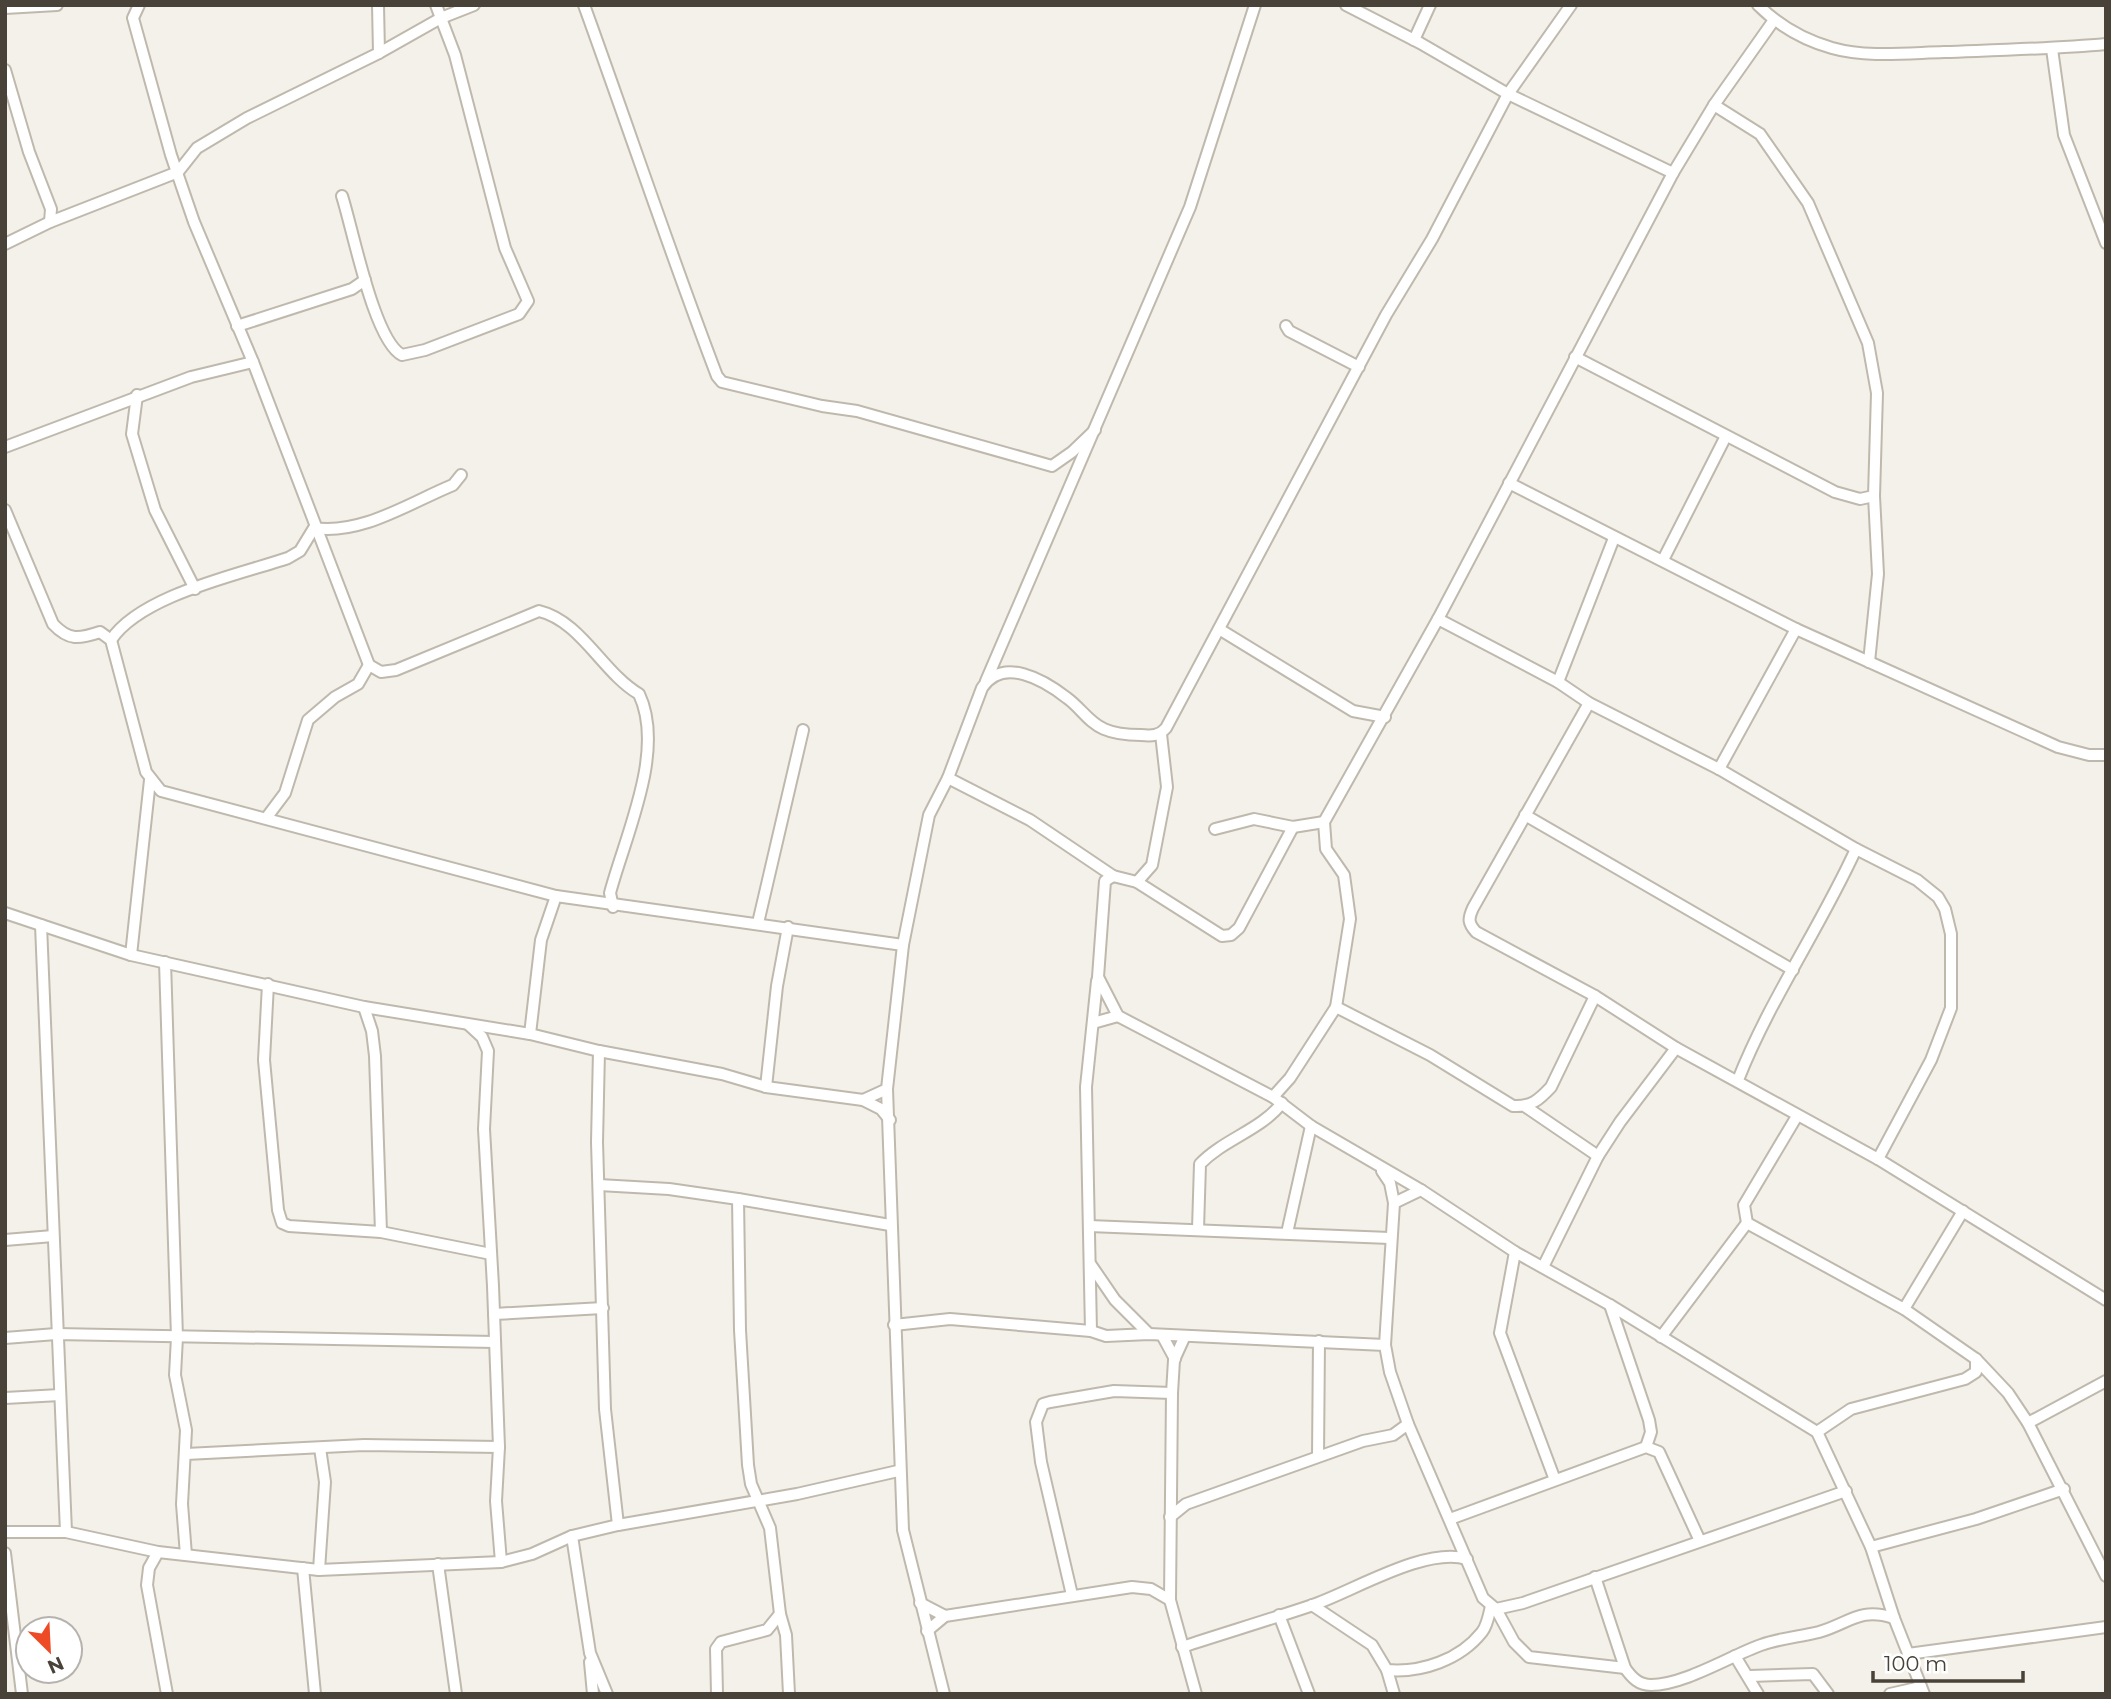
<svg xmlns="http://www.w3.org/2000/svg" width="2111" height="1699" viewBox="0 0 2111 1699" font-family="Montserrat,sans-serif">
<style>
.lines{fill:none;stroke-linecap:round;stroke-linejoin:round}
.street-casing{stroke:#bfb9ad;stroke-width:14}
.street{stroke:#fff;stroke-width:10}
</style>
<rect width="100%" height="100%" fill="#f4f1ea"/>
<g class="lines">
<defs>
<g id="street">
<path d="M139,5L133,18L171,155L194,222L253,362L369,665L381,672L396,670L539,611C581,621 603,673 639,694C666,751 625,836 610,893L613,907"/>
<polyline points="378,5 379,53"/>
<path d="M584,5C629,129 670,253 717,376L722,382L822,406L857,411L1052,466L1072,452L1095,430"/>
<polyline points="1346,5 1420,43 1508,94 1673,173"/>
<path d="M1758,5C1779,26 1804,40 1832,48C1867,58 1908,53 1944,52C1998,50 2052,49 2106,44"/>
<polyline points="5,8 57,5"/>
<polyline points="1414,40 1430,5"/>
<polyline points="2052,49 2064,135 2106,243"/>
<polyline points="5,70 29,152 51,209 50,222"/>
<polyline points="1714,105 1760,134 1808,203 1868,343 1877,393 1874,496 1878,574 1869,662"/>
<path d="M342,196C353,230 374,341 402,355L425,350L519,314L528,301L505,248L455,55L436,5"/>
<polyline points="5,244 50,222 178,172 197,148 247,118 379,53 441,18 474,5"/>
<polyline points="237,326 352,289 365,280"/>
<polyline points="1286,326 1289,331 1359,367"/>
<polyline points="1575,357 1835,492 1860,499 1874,496"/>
<polyline points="137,395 132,434 155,510 195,589"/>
<polyline points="5,447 191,377 253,362"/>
<polyline points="1509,483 1796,629 2058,747 2089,755 2106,755"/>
<path d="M5,510L53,624C69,641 79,639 100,632L111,640L146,772L161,791L556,896L903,945"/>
<polyline points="1663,560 1726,436"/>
<polyline points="1438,619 1558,682 1589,703 1719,769 1856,849 1917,880 1938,897 1945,909 1951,934 1951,1008 1931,1060 1878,1159"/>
<polyline points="1219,629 1353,711 1385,717"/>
<path d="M111,640C141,595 238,575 288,558L300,551L314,528C362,535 409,503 453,485L461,475"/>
<polyline points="986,681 1190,207 1255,5"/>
<polyline points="1558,682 1614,538"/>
<path d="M1589,703L1473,908C1468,919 1468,923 1476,932L1595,996L1676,1048L1878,1159L2106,1300"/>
<polyline points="1719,769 1796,629"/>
<polyline points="948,778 1030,820 1113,876"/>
<polyline points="1525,815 1793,970"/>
<polyline points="267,817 285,793 308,720 335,697 358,684 369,665"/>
<polyline points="1293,827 1239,928 1231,935 1222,936 1137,882 1113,876 1105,881 1098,977 1118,1016 1273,1097 1311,1126 1421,1190 1515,1252 1610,1305 1817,1432 1871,1547 1894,1618 1924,1694"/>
<polyline points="1215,829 1254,819 1293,827 1324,822"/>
<polyline points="1137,882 1152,865 1167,787 1161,734"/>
<path d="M5,913L131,955L364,1007L530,1034L599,1051L722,1074L766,1087L863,1100L887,1089L903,945L929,815L948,778L982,688C1003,656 1044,680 1067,698C1080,707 1089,723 1104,729C1115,734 1129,735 1141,735C1152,736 1159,736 1166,728L1386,315L1432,239L1508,94L1571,5"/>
<polyline points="758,923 803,730"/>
<polyline points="41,925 66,1532"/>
<polyline points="131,955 150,780"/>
<polyline points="165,962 177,1337 175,1375 186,1430 182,1504 186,1555"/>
<polyline points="268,984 264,1060 278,1210 282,1223 289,1226 381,1232 491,1254"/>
<polyline points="364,1007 372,1031 375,1056 381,1232"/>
<path d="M1336,1007L1430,1055L1513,1106C1531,1107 1539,1100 1551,1087L1595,996"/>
<polyline points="1093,1023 1118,1016"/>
<polyline points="469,1025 482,1037 488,1051 484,1129 493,1286 499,1447 496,1501 501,1562"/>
<polyline points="530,1034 541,940 556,896"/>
<polyline points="599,1051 597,1142 605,1409 618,1525"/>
<path d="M1738,1080C1770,999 1820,928 1856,849"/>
<polyline points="766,1087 777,986 788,927"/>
<polyline points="887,1089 903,1530 944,1694"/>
<polyline points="1273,1097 1290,1078 1336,1007 1350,919 1344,875 1326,849 1324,822 1438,619 1673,173 1714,105 1774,20"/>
<polyline points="863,1100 881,1109 890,1120"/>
<polyline points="1526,1107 1598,1156"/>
<polyline points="1797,1116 1744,1205 1747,1223 1904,1309 1976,1359 2008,1393 2028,1423 2106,1576"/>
<polyline points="1382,1171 1390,1183 1394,1203 1385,1345 1390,1372 1408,1424 1483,1598 1496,1609 1523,1603 1846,1491"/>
<polyline points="599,1185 669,1189 738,1199 740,1330 748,1465 751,1484 770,1528 780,1614 786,1635 789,1694"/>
<polyline points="738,1199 890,1225"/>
<polyline points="1394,1203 1421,1190"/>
<polyline points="1089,1226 1390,1238"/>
<path d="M1198,1229L1200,1164C1224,1139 1261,1130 1282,1103"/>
<polyline points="1287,1233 1311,1126"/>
<polyline points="5,1240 53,1236"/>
<polyline points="1515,1252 1500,1333 1555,1480"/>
<polyline points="1091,1265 1115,1300 1149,1334"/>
<polyline points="1543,1267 1598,1156 1620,1122 1676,1048"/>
<polyline points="1610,1305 1649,1420 1651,1432 1646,1447"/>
<polyline points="1904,1309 1963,1211"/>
<polyline points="494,1314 603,1308"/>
<polyline points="894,1325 950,1319 1091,1331 1106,1336 1149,1334 1385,1345"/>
<polyline points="1091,1331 1086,1087 1097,981"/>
<polyline points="1162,1335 1175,1359"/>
<polyline points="1661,1337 1747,1223"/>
<polyline points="5,1338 56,1334 495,1342"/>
<polyline points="1184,1338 1174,1360 1172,1393 1170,1600 1196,1694"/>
<polyline points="5,1398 60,1395"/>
<polyline points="2028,1423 2106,1381"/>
<polyline points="1817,1432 1851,1409 1965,1379 1976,1372 1976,1359"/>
<polyline points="186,1454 364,1445 499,1447"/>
<polyline points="1318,1456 1319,1341"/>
<polyline points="1170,1517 1186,1504 1363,1441 1393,1435 1408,1424"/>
<polyline points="1450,1519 1646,1447 1659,1452 1700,1541"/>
<polyline points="5,1532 66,1532 158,1552 319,1570 501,1562 532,1554 572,1536 618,1525 797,1494 898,1471"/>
<polyline points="572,1536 590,1653 607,1694"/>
<polyline points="1871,1547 1976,1519 2064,1489"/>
<polyline points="158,1552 149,1568 147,1585 167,1694"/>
<polyline points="5,1553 22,1694"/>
<polyline points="438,1564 456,1694"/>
<polyline points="303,1568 315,1694"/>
<polyline points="319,1570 325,1482 320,1448"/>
<path d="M1595,1577L1625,1668C1632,1678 1639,1685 1651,1685C1684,1685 1730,1656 1761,1645C1780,1638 1799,1637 1819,1632C1850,1623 1859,1607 1894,1618"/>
<polyline points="1072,1595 1041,1462 1036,1422 1043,1404 1050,1402 1114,1391 1172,1393"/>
<polyline points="920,1603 945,1616"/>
<path d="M1312,1605L1372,1645L1387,1670C1421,1673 1460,1660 1482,1632C1487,1626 1489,1615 1491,1606"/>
<polyline points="1496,1609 1514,1642 1529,1657 1625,1668"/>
<polyline points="1279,1615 1309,1694"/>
<polyline points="927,1631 945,1616 1132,1587 1151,1589 1170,1600"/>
<path d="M1182,1647C1225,1633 1268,1620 1310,1606C1352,1592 1425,1546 1467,1559"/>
<polyline points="1908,1654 2106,1627"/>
<polyline points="1735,1656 1758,1694"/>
<polyline points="590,1662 593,1694"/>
<polyline points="1387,1670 1394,1694"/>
<polyline points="1750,1676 1813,1674 1828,1694"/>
<polyline points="717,1694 716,1649 721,1642 767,1630 780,1614"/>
<polyline points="1890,1694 1921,1687"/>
</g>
</defs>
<use href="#street" class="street-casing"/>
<use href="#street" class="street"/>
</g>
<rect width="2111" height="1699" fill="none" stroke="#484238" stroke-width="14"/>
<g transform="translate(49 1650) rotate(156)"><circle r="33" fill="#ffffff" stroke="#b6b3af" stroke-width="2"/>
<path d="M0-5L12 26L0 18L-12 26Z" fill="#ef4a26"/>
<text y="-10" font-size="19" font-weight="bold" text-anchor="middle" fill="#484238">N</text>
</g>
<path d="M1873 1671v10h150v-10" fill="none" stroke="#484238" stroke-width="3.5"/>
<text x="1884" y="1671" font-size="21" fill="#484238" stroke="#ffffff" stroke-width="5" paint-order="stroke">100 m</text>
</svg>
